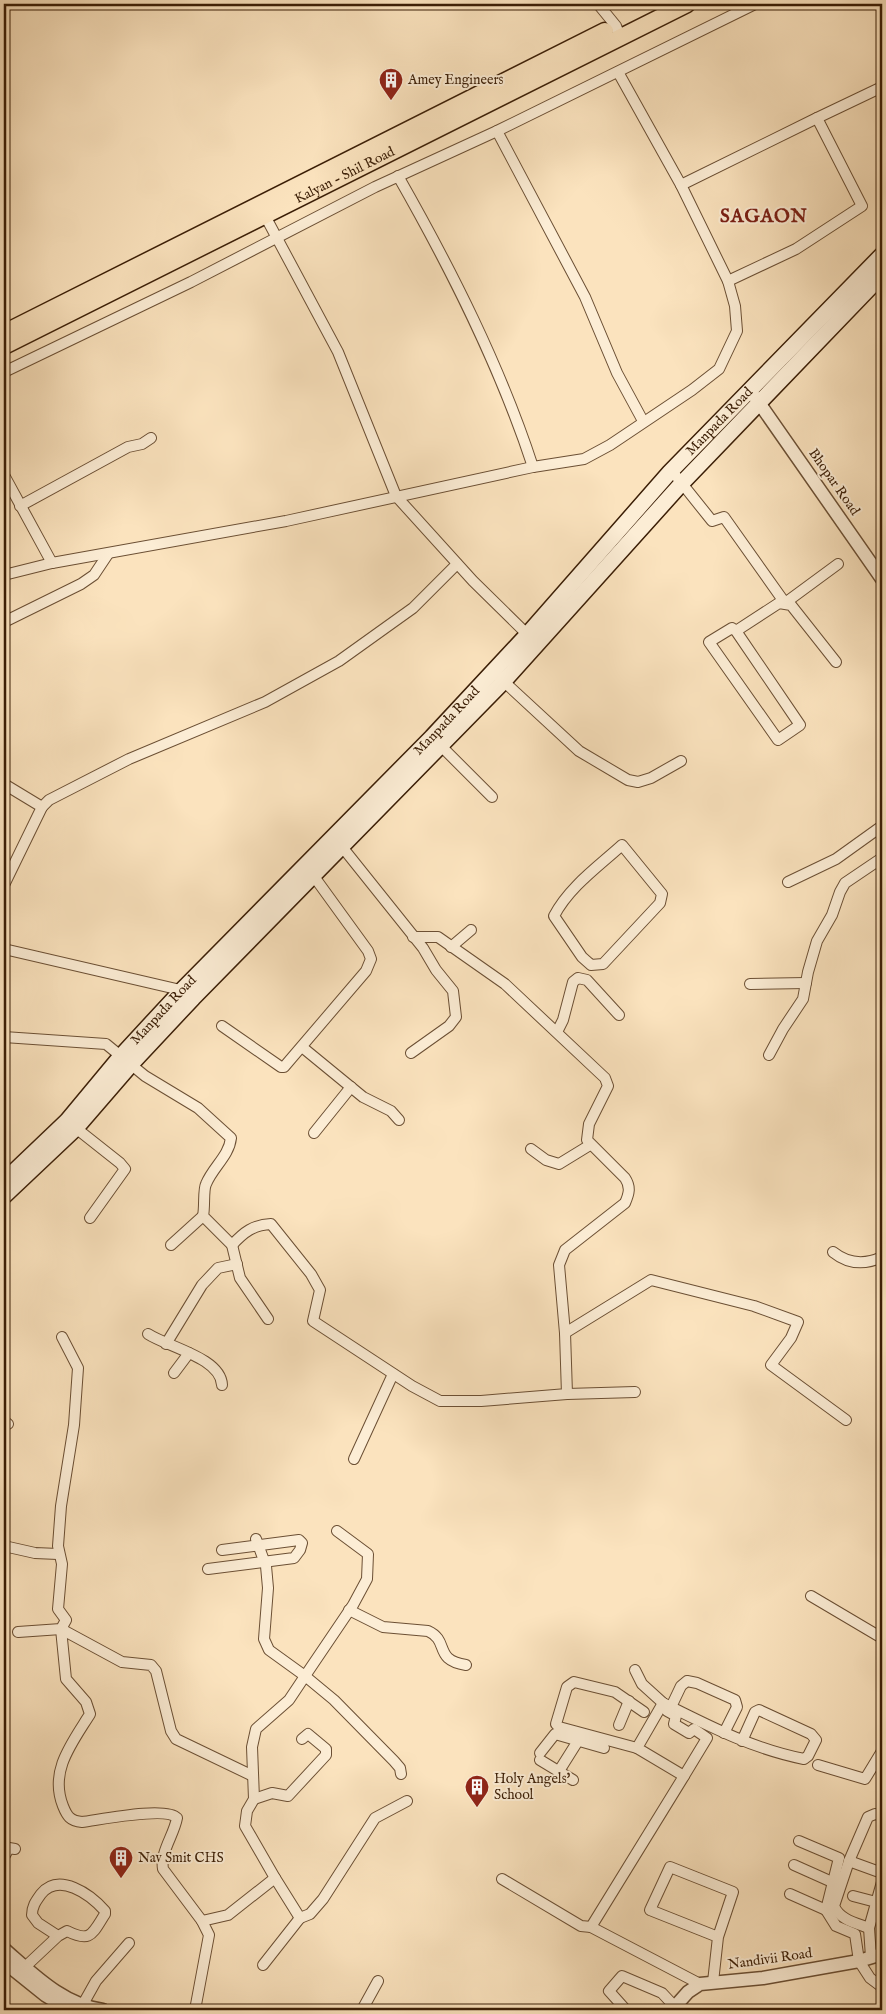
<svg xmlns="http://www.w3.org/2000/svg" width="886" height="2014" viewBox="0 0 886 2014" font-family="'IM FELL English',serif">
<style>
.lines{fill:none;stroke-linecap:round;stroke-linejoin:round}
.minor-casing{stroke:#6b4f34;stroke-width:12}
.tertiary-casing{stroke:#6b4f34;stroke-width:15}
.secondary-casing{stroke:#3b1e06;stroke-width:18}
.primary-casing{stroke:#3b1e06;stroke-width:19}
.minor{stroke:#fcedd5;stroke-width:10}
.tertiary{stroke:#fcedd5;stroke-width:12}
.secondary{stroke:#fcedd5;stroke-width:15}
.primary{stroke:#fbe3be;stroke-width:16}
.labels{text-anchor:middle;dominant-baseline:central;stroke-width:4;stroke-linejoin:round;paint-order:stroke}
.poi-label{font-size:14px;fill:#3b1e06;stroke:#fcedd5;text-anchor:start}
.street-label{font-size:14px;fill:#3b1e06;stroke:#fcedd5}
.district-label{font-size:19px;font-weight:bold;letter-spacing:1px;fill:#7a1f14;stroke:#fcedd5}
</style>
<rect width="100%" height="100%" fill="#fbe3be"/>
<filter id="stains"><feTurbulence type="fractalNoise" baseFrequency=".004" numOctaves="4"/><feColorMatrix values="0 0 0 0 .2 0 0 0 0 .09 0 0 0 0 .02 0 0 0 .5 -.17"/></filter>
<radialGradient id="worn" r=".72"><stop offset=".6" stop-color="#630" stop-opacity="0"/><stop offset="1" stop-color="#630" stop-opacity=".3"/></radialGradient>
<g class="lines">
<defs>
<g id="minor">
<polyline points="598,4 616,26 620,36"/>
<polyline points="817,118 882,87"/>
<polyline points="497,131 585,297 617,373 643,421"/>
<path d="M398,176C451,269 500,366 533,467"/>
<polyline points="681,185 817,118 862,206 796,249 728,281"/>
<polyline points="263,212 338,352 396,496 473,581 531,638"/>
<polyline points="4,372 191,282 375,187 497,131 755,4"/>
<polyline points="672,471 712,521 724,517 785,603 838,564"/>
<polyline points="4,475 52,563"/>
<polyline points="20,506 128,447 142,444 151,438"/>
<polyline points="4,575 52,563 286,521 533,467 584,459 610,445 692,390 719,369 737,331 735,306 728,281 681,185 618,72"/>
<polyline points="4,622 81,584 94,575 108,554"/>
<polyline points="736,631 800,725 778,740 709,642 732,628 736,631 779,603 791,605 836,662"/>
<polyline points="499,677 579,751 628,780 638,782 651,778 681,761"/>
<polyline points="438,743 492,797"/>
<polyline points="4,784 42,807 4,885"/>
<polyline points="42,807 49,800 129,759 265,702 339,661 413,608 457,564"/>
<polyline points="339,843 423,948 436,970 453,991 456,1017 449,1026 411,1053"/>
<path d="M622,845L662,894L660,903L603,964L591,965L582,957L554,916C569,887 599,866 622,845Z"/>
<polyline points="788,882 836,859 882,826"/>
<polyline points="451,947 471,930"/>
<polyline points="4,949 185,991"/>
<polyline points="750,984 806,983"/>
<polyline points="222,1026 281,1067 284,1067 366,971 371,959 368,951 310,871"/>
<polyline points="557,1032 563,1020 573,982 578,978 587,980 619,1015"/>
<path d="M4,1037L106,1044L145,1076L198,1108L231,1138C229,1156 213,1167 206,1184C203,1190 205,1207 203,1216L232,1245L240,1278L268,1319"/>
<polyline points="882,1038 882,1039"/>
<polyline points="302,1047 363,1097 391,1111 399,1120"/>
<polyline points="769,1055 783,1029 803,999 808,972 817,941 832,915 840,892 845,883 882,858"/>
<polyline points="72,1125 120,1163 125,1169 90,1218"/>
<polyline points="314,1133 351,1087"/>
<polyline points="531,1149 546,1160 559,1164 590,1145"/>
<polyline points="171,1245 203,1216"/>
<path d="M232,1245C244,1232 253,1225 271,1224L311,1274L320,1290L313,1321L412,1386L440,1401H481L567,1394L565,1333L559,1265L565,1250L625,1203C629,1194 631,1187 625,1178L587,1140L589,1124L608,1086L605,1078L505,984L438,937H413"/>
<path d="M833,1252C848,1264 865,1265 882,1257"/>
<polyline points="565,1333 651,1280 754,1306 798,1322 791,1338 771,1365 846,1420"/>
<path d="M148,1334C168,1347 221,1358 222,1385"/>
<polyline points="166,1344 202,1285 218,1268 237,1264"/>
<polyline points="174,1373 189,1353"/>
<polyline points="567,1394 635,1392"/>
<polyline points="4,1421 8,1424"/>
<polyline points="354,1459 393,1374"/>
<polyline points="256,1539 266,1566 268,1588 264,1639 269,1650 305,1676 353,1605 367,1579 368,1554 337,1531"/>
<polyline points="4,1546 35,1553 58,1554"/>
<polyline points="208,1569 294,1558 300,1550 302,1543 299,1540 222,1550"/>
<polyline points="811,1596 882,1638"/>
<path d="M349,1610L383,1627L428,1631C450,1641 433,1660 466,1665"/>
<path d="M61,1629L66,1679L86,1702L90,1714C72,1743 49,1771 63,1806C67,1816 70,1821 82,1822C99,1820 166,1806 177,1818C174,1835 160,1852 163,1869L202,1921"/>
<polyline points="61,1629 122,1662 151,1665 156,1671 171,1731 176,1739 253,1776"/>
<polyline points="18,1632 61,1629 66,1620 58,1609 62,1564 58,1546 61,1506 74,1425 78,1368 62,1337"/>
<polyline points="635,1670 642,1684 663,1703"/>
<polyline points="671,1707 681,1686 687,1681 697,1683 735,1700 737,1707 724,1733"/>
<polyline points="667,1711 676,1716 674,1724 689,1733 694,1729 707,1738 684,1776"/>
<polyline points="619,1725 629,1701"/>
<polyline points="637,1748 559,1727 556,1724 567,1687 574,1682 615,1692 644,1712"/>
<polyline points="540,1753 555,1734 604,1748"/>
<polyline points="540,1760 573,1780"/>
<polyline points="818,1765 865,1779 882,1751"/>
<polyline points="559,1771 581,1736"/>
<polyline points="254,1799 272,1793 288,1796 326,1755 326,1749 308,1734 302,1739"/>
<polyline points="799,1841 839,1858 826,1910 836,1926 855,1934 859,1961 870,1978 882,1987"/>
<polyline points="4,1857 9,1848 15,1849"/>
<polyline points="849,1861 882,1873"/>
<polyline points="794,1865 832,1882"/>
<polyline points="275,1878 245,1826 247,1811 254,1799 252,1747 256,1729 289,1700 305,1676 334,1700 394,1761 400,1768 401,1774"/>
<polyline points="502,1879 581,1926 591,1927"/>
<polyline points="790,1894 826,1910"/>
<polyline points="853,1896 876,1902"/>
<path d="M869,1928C856,1923 840,1920 834,1906L849,1861L868,1817L875,1814L882,1816"/>
<polyline points="871,1957 869,1928 882,1882"/>
<polyline points="263,1965 300,1918"/>
<path d="M25,1967L58,1936L38,1923L32,1915C32,1906 36,1901 41,1894C59,1872 90,1894 105,1911V1914C92,1934 91,1943 67,1931L58,1936"/>
<polyline points="713,1982 718,1937 733,1892 670,1867 650,1910 718,1937"/>
<path d="M700,1984L591,1927L684,1776L637,1748L663,1703C709,1726 753,1749 804,1759L808,1756L816,1740L811,1734L759,1710L755,1712L742,1741"/>
<polyline points="82,2006 96,1981 129,1943"/>
<polyline points="195,2010 209,1935 202,1921 228,1915 275,1878 300,1918 310,1914 323,1899 375,1818 407,1801"/>
<polyline points="362,2010 378,1981"/>
<polyline points="626,2010 609,1991 622,1976 662,1993 676,2008"/>
</g>
<g id="tertiary">
<polyline points="755,397 882,579"/>
<path d="M4,1949C33,1974 63,2005 103,2010"/>
<polyline points="4,1962 45,1995 70,2010"/>
<polyline points="672,2010 688,1992 700,1984 763,1978 859,1961 882,1954"/>
</g>
<g id="secondary">
<path id="s1" d="M4,1181L67,1121L121,1056L183,989L432,737L527,635L670,472L882,255"/>
<polyline points="4,1196 76,1128 133,1062 193,998 504,681 682,483 882,275"/>
</g>
<g id="primary">
<polyline points="4,333 605,31"/>
<path id="s2" d="M4,346L687,4"/>
</g>
</defs>
<use href="#minor" class="minor-casing"/>
<use href="#tertiary" class="tertiary-casing"/>
<use href="#secondary" class="secondary-casing"/>
<use href="#primary" class="primary-casing"/>
<use href="#minor" class="minor"/>
<use href="#tertiary" class="tertiary"/>
<use href="#secondary" class="secondary"/>
<use href="#primary" class="primary"/>
</g>
<defs>
<symbol id="building-pin" viewBox="-11 -11 22 30"><path d="M0 17L-7.5 6A9.5 9.5 0 1 1 7.5 6Z" fill="#8f2418" stroke="#fcedd5"/><path d="M-4-6H4V6H1V3H-1V6H-4ZM-2.5-4.3h1.7v1.8h-1.7ZM.8-4.3h1.7v1.8H.8ZM-2.5-1h1.7V.8h-1.7ZM.8-1h1.7V.8H.8Z" fill="#fff"/></symbol>
</defs>
<g fill-rule="evenodd">
<use href="#building-pin" x="377" y="66" width="28" height="38"/>
<use href="#building-pin" x="463" y="1773" width="28" height="38"/>
<use href="#building-pin" x="107" y="1844" width="28" height="38"/>
</g>
<g class="labels">
<g class="poi-label">
<text x="408" y="80">Amey Engineers</text>
<text x="494" y="1779">Holy Angels'<tspan x="494" dy="16">School</tspan></text>
<text x="138" y="1858">Nav Smit CHS</text>
</g>
<g class="street-label">
<text stroke="none"><textPath href="#s2" startOffset="381">Kalyan - Shil Road</textPath></text>
<text stroke="none"><textPath href="#s1" startOffset="1044">Manpada Road</textPath></text>
<text transform="translate(834 482) rotate(55)">Bhopar Road</text>
<text stroke="none"><textPath href="#s1" startOffset="639">Manpada Road</textPath></text>
<text stroke="none"><textPath href="#s1" startOffset="234">Manpada Road</textPath></text>
<text transform="translate(770 1959) rotate(-8)">Nandivii Road</text>
</g>
<g class="district-label">
<text x="764" y="217">SAGAON</text>
</g>
</g>
<rect width="886" height="2014" fill="none" stroke="#fbe3be" stroke-width="20"/>
<rect x="5" y="5" width="876" height="2004" fill="none" stroke="#3b1e06" stroke-width="2.5"/>
<rect x="10" y="10" width="866" height="1994" fill="none" stroke="#3b1e06"/>
<rect width="100%" height="100%" filter="url(#stains)"/>
<rect width="100%" height="100%" fill="url(#worn)"/>
</svg>
